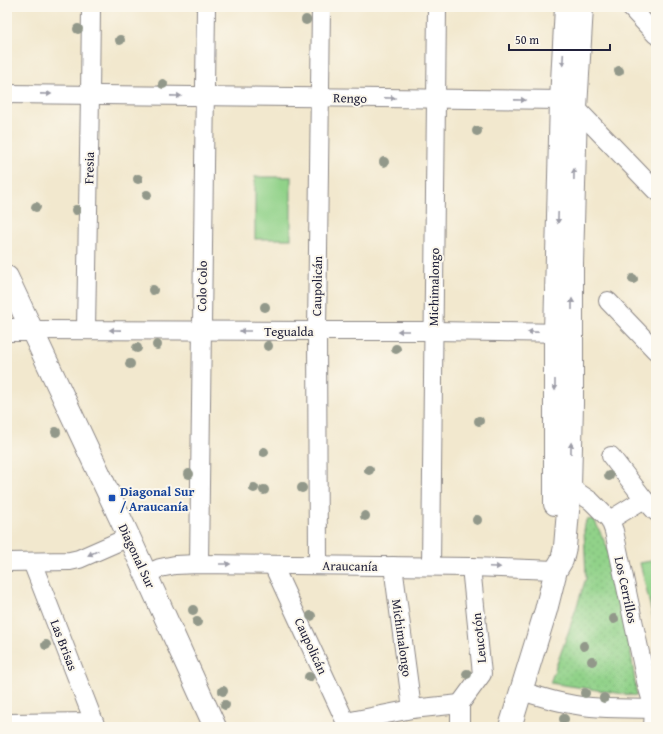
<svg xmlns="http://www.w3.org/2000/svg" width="663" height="734" viewBox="0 0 663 734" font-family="'Gentium Book Plus',serif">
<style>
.grass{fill:#91d289;stroke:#5a7a62}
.park{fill:url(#park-dots);stroke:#5a7a62}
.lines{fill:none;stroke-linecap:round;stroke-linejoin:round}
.minor-casing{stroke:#8a8584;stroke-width:20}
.major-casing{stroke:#8a8584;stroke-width:24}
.minor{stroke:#fff;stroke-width:18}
.major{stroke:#fff;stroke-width:22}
.tree{fill:#92988a}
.oneway{fill:#9c9ca7}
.transit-dot{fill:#1a4fb4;stroke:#fbf7ec;stroke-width:1.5}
.labels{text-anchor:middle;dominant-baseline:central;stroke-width:4;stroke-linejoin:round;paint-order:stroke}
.street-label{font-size:13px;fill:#22223b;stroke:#fbf7ec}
.transit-label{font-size:13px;font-weight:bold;fill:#164399;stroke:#fbf7ec;text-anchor:start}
</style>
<defs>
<pattern id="park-dots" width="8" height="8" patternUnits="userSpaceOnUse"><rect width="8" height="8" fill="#91d289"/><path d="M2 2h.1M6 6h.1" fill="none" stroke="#7db477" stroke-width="1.8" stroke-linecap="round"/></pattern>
</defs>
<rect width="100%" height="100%" fill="#fbf7ec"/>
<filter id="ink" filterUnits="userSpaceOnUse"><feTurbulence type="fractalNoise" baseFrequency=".025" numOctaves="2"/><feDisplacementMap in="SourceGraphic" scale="8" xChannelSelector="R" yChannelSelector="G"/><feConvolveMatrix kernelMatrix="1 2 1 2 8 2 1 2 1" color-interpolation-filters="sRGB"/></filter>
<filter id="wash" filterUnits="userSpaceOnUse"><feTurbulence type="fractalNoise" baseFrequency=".012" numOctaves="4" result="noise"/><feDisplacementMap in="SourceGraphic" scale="16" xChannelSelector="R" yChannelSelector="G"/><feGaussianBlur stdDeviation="0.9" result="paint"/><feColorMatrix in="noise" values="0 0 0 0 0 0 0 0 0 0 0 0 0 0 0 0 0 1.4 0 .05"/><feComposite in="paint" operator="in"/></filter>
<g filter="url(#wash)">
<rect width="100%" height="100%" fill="#f2e8ce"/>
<g class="grass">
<rect x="255" y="177" width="36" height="62"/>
<polygon points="656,560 656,622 654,622 640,563"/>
</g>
<polygon class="park" points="594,519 607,547 625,611 637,696 550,683 569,630 586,578 584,530 586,520"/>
</g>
<g filter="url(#ink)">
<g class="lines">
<defs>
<g id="minor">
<polyline points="630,7 656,35"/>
<polyline points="7,94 561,100 576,108 656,191"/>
<polyline points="608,301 656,351"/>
<polyline points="86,329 90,95 91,7"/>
<polyline points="31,330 317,331 434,331 569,333"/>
<polyline points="611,456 644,499 656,512"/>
<polyline points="559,485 570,487 591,501 610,520 614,531 646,681 654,709 653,727"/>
<polyline points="610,520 644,499"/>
<polyline points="7,562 70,561 79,559 129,537"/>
<polyline points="32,562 96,727"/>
<polyline points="199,564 206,7"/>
<polyline points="273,565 348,727"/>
<polyline points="318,565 317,331 321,7"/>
<polyline points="393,566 412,709"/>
<polyline points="431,566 437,7"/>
<polyline points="146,574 160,568 175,565 199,564 471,567 556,570"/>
<path d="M521,691C544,698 567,705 591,707C612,709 633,708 654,709"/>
<polyline points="346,722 412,709 460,704"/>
<polyline points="7,723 94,722"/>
<polyline points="460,727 460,704 482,674 471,567"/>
</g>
<g id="major">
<polyline points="7,277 129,537 215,727"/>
<polyline points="7,330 31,330"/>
<polyline points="555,504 555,332 561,100 566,7"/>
<polyline points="510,727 546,610 556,570 562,560 565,547 570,487 572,404 572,264 576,108 582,7"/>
</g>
</defs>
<use href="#minor" class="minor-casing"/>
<use href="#major" class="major-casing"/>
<use href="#minor" class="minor"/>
<use href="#major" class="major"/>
</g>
<g class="tree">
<circle cx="306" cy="20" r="5"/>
<circle cx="78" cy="29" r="5"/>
<circle cx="120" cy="40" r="5"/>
<circle cx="619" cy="71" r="5"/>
<circle cx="163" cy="84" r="5"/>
<circle cx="477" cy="131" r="5"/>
<circle cx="384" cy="162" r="5"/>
<circle cx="138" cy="179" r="5"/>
<circle cx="147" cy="195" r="5"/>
<circle cx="36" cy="207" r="5"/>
<circle cx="76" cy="210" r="5"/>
<circle cx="633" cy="279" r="5"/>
<circle cx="153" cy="290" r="5"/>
<circle cx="265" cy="307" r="5"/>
<circle cx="157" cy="345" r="5"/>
<circle cx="268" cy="346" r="5"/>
<circle cx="137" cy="348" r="5"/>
<circle cx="396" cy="349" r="5"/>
<circle cx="130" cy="364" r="5"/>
<circle cx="479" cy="421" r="5"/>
<circle cx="56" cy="432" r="5"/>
<circle cx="264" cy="452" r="5"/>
<circle cx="369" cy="470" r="5"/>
<circle cx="189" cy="474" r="5"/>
<circle cx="609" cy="476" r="5"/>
<circle cx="254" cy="488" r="5"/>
<circle cx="302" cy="488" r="5"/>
<circle cx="264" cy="490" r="5"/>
<circle cx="365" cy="516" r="5"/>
<circle cx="477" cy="520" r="5"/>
<circle cx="193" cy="610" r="5"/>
<circle cx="311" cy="616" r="5"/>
<circle cx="614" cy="619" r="5"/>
<circle cx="197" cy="622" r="5"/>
<circle cx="46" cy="645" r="5"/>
<circle cx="584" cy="646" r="5"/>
<circle cx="592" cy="661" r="5"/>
<circle cx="467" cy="674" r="5"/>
<circle cx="309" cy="677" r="5"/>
<circle cx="223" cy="691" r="5"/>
<circle cx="585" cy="693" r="5"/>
<circle cx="604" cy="698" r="5"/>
<circle cx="225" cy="705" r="5"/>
<circle cx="564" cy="719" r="5"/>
</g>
<defs><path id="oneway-solid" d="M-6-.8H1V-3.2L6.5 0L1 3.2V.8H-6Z"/></defs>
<g class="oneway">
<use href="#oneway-solid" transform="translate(563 60) rotate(93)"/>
<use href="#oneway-solid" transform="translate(46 94) rotate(1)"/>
<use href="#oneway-solid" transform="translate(176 96) rotate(1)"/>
<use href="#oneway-solid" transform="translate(390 98) rotate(1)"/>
<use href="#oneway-solid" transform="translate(520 100) rotate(1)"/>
<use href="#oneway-solid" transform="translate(574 174) rotate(-89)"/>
<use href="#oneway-solid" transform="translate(558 218) rotate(92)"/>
<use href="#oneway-solid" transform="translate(572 304) rotate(-90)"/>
<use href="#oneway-solid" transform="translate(115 330) rotate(-179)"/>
<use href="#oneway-solid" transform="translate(245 331) rotate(-180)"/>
<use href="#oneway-solid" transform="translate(403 331) rotate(180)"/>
<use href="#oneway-solid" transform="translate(533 332) rotate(-179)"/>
<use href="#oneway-solid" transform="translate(555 385) rotate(90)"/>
<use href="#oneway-solid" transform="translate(571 448) rotate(-89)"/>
<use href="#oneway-solid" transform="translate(93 553) rotate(156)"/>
<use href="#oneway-solid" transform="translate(225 564)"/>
<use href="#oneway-solid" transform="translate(495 567) rotate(2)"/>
</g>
</g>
<rect class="transit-dot" x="108" y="494" width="8" height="8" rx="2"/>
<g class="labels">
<g class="street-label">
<text transform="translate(350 98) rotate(1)">Rengo</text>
<text transform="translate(89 168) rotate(-89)">Fresia</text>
<text transform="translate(202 286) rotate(-89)">Colo Colo</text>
<text transform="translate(317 286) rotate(-89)">Caupolicán</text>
<text transform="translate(434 287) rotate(-89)">Michimalongo</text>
<text x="289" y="331">Tegualda</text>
<text transform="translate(137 556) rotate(65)">Diagonal Sur</text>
<text transform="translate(350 566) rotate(1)">Araucanía</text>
<text transform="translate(626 590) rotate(78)">Los Cerrillos</text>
<text transform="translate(402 638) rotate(82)">Michimalongo</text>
<text transform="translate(479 638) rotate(-96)">Leucotón</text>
<text transform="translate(64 645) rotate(69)">Las Brisas</text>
<text transform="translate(311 646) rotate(65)">Caupolicán</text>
</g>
<g class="transit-label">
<text x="120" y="491">Diagonal Sur<tspan x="120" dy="15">/ Araucanía</tspan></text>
</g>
</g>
<rect width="663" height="734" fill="none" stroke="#fbf7ec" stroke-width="24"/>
<path d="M509 44v6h101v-6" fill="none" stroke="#22223b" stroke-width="2"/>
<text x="515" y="44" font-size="12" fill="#22223b" stroke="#fbf7ec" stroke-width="3" paint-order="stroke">50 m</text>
</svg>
